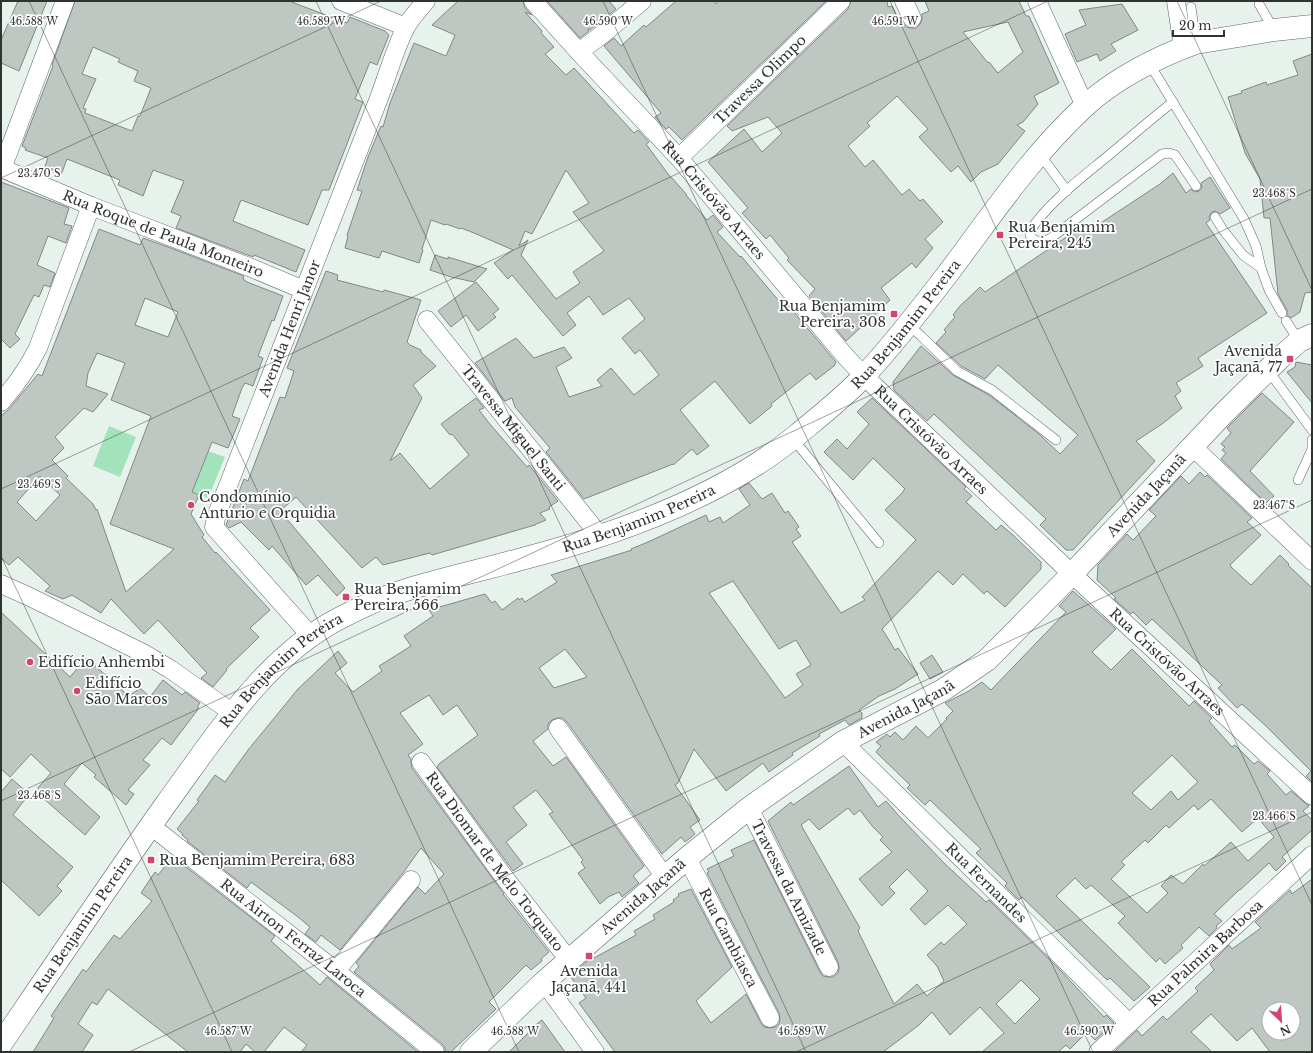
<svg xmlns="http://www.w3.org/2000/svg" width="1313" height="1053" viewBox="0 0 1313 1053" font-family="'Libre Baskerville',serif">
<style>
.garden{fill:#a2e3bb}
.building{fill:#bec7c1;stroke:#808983;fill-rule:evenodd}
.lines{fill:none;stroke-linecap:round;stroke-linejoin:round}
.lane-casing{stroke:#5e6761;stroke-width:10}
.street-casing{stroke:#5e6761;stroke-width:19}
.secondary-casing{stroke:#5e6761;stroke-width:23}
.primary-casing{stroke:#5e6761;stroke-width:23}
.lane{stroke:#fff;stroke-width:9}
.street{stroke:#fff;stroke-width:18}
.secondary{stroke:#fff;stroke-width:22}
.primary{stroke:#fff;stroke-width:22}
.ticks{fill:none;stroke:#303431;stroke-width:1;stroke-opacity:0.45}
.poi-dot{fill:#d3456e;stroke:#fff;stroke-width:1.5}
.labels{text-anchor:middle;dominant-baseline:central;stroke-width:3.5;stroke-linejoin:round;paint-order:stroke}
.street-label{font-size:14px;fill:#303431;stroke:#fff}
.poi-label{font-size:14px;fill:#303431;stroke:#fff;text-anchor:start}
.ticks-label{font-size:10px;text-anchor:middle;fill:#303431;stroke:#fff;stroke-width:3.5;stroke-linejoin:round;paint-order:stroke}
</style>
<rect width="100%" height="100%" fill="#e8f2ec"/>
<g class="garden">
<polygon points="109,426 136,437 120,477 93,466"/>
<polygon points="208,451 225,457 208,498 192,492"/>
</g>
<g class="building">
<polygon points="18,1 47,1 19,71 1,63 1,40"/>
<path d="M75,1H289L347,23L350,17L385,31L389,35L377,65L370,62L355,99L363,102L345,149L329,190H322L308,225L241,200L233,221L305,250L296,272L254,255L253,257L176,228L181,216L171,212L184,181L153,170L143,196L118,185L120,180L67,159L61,175L44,169L48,158L25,150L26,148L22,146L53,66L52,65ZM93,47L120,59L118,62L138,71L134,81L151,88L140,116H138L132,131L85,113L86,109L83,108L96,79L82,74Z"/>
<path d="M458,1H523L525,8L532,15L525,12L542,31L541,33L554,47L545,54L566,75L574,68L634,133L638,130L649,142L646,144L671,178H672L687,195H686L707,220L713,215L723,227L717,232L740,257L741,256L779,301L782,298L836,362L834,366L816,380L810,373L771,404L772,406L750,424L715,381L680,410L709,446L697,455L692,449L673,465V464L584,499L546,452L550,448L515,407L512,398L505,401L475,363L516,338L534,358L564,347L572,358L556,367L569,397L602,386L597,380L611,368L634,395L659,375L640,350L635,354L622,338L645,319L629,298L603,315L589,296L567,313L576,325L563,336L512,275L508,279L494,263L513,250L474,233L461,228L460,229L446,224L445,225L431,220L422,249L423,250L419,263L382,251L379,258L345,248L348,236L347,235L362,191L357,190L368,157L381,126L383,127L390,103L414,43L446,56L455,35L432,25ZM566,170L589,203L573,212L604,251L573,272L580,283L556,299L521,255L528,240L519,246L525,231L532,234Z"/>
<polygon points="547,1 609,1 616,9 590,30 588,29 589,31 580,38"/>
<polygon points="676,1 714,1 716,4 719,1 826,1 682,140 669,127 666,129 655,117 661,113 604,46 614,38 621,46 644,25 646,27"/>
<path d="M851,1H887L888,7L892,6L900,24L902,22L906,27L912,28H916L920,24L922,19V14L929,11L925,1H1019L1026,16H1029L1059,83L1034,96L1038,104L1023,122L1017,125L1025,131L998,164L981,172L971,182L958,166L951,172L919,137L928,129L897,96L867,123L870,126L848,146L865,167L873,160L902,195L909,189L920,201L923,199L943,222L925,239L933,248L916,268L912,263L881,288L890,300L883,307L846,341L809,296L815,289L787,260L789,258L770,235L766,239L742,213L748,208L708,162L744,129L762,152L782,133L768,117L732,131L727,126L848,9ZM1008,22L1023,52L998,73L989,62L988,63L963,32Z"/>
<polygon points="1122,4 1138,30 1111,44 1116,51 1100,61 1097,54 1077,62 1065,34 1086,25 1079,10"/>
<polygon points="1312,54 1312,292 1305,293 1300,312 1291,318 1287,315 1287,310 1278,294 1270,218 1264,218 1260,179 1245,153 1228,97 1242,93 1241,91 1266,82 1267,85 1298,75 1293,61"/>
<polygon points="1173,173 1186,193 1191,189 1194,192 1199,191 1202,188 1201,183 1210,177 1230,208 1220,214 1215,211 1212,212 1209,217 1210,220 1206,223 1267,313 1198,358 1203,366 1176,383 1181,391 1175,396 1182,408 1162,424 1136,441 1155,461 1073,550 1066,550 1040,525 1046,519 934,414 927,421 894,390 893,382 921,346 953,375 989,395 1039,434 1060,454 1078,435 998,365 985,379 961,366 936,343 946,332 944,330 955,317 953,315 959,307 980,287 985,292 1068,236 1067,234 1079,225 1084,234 1160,184"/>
<polygon points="1,182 69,208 64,224 72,226 66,243 48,236 37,265 55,273 50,287 44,285 39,297 34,295 15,334 20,339 10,348 1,339"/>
<path d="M99,229L140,245L143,238L168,247L244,276L243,279L247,282L283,296L274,321L272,320L258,356L263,358L253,386L245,383L242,388L232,416L240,419L228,448L212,442L192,492L199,495L191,514L204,535L202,537L215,553L216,552L270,610L250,628L259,637L226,669L227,670L213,687L201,678L207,673L158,620L144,634L111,599L101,613L72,595L63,599L45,591L50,586L18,557L9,565L1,558V416L9,409L38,374L42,376ZM145,298L178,312L168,337L135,325ZM97,353L125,363L111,400L151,416L110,524L174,549L126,592L97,509L96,510L93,504L66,478L68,476L52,460L64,448L55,437L84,408L93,412L108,394L86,386L88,373ZM40,476L60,495L36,521L17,502Z"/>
<polygon points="435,255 448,259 448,257 487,269 474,282 451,277 430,270"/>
<polygon points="326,271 338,275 337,280 383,292 384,290 421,300 407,342 410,345 421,350 421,352 436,366 413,385 422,398 390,461 400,453 430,489 469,455 452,434 450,435 441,424 476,398 484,408 479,410 489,423 527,467 529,465 558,501 549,507 550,509 540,513 546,520 534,525 535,525 432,555 430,553 383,565 376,557 362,568 296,497 280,511 345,588 337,596 318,575 306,585 272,546 269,550 241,522 229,528 226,525 244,479 248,481 280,397 285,398 294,371 287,368"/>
<polygon points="476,282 499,309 493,314 496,317 478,331 466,315 451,327 438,311"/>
<polygon points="1296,362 1312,365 1312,403 1287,372 1295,367"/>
<polygon points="1262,393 1294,422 1250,471 1274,496 1266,503 1221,459 1226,453 1222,450 1225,447 1221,444 1231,433 1227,428"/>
<path d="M872,398L966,487L964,489L972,496L966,502L996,530L1001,525L1013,535L1041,562V569L1005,607L987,591L984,594L963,574L953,585L938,571L882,629L895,650L898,648L918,674L895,689L879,696L859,710L862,713V718L849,725L845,720L819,734L820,736L792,753L793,755L769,772L763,763L726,791L694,749L678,783L675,785L700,820L690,827L695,834L685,842L681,837L662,854L567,722L562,718H557L552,720L548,724V729L533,741L553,766L566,757L644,866L633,876L639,883L622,897L619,892L608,897L600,904L578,873L585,868L581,862L583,860L549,814L553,812L536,790L513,807L527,825L506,842L523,864L513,871L437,767L439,764L478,735L457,705L443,715L429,695L400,713L423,744L408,755L411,759V763L412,768L504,894H503L549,952L541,959L542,961L531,970L526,965L489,1002L496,1009L451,1052H445V1048L442,1044L354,972L359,966L356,963L418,887L425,894L444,874L421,848L403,873L340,950L321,935L316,942L305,934L310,927L298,917L251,882L247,888L187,841L188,840L182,835L183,834L177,829L199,801L197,800L215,775L225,782L248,750L298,689L338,651L347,663L335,673L353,692L382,671L379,666L411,646L404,636L433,616L429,610L485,594L492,603L495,601L502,610L518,598L519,600L522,598L525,602L557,582L551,575L632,550L631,549L648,542L706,515L709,522L720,517L723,523L750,505L739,489L749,483L762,499L772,493L785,513L788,511L799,527L796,529L801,536L792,542L841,613L865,600L862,597L916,540L885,510L903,492V491L905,489L873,458L853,480L824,452L837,439L847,449L869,424L857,412ZM733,581L779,649L796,640L811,665L796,674L803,685L785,698L709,593ZM565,649L587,677L554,688L539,668Z"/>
<polygon points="1200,472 1205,477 1207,475 1252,518 1247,522 1261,535 1230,565 1232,568 1251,585 1280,555 1289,564 1288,565 1312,588 1312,782 1306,776 1311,771 1267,727 1242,704 1237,708 1218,688 1222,685 1152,619 1146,625 1133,612 1131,614 1114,599 1116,598 1097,580 1098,565 1127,534 1133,540 1156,516 1149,510 1181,476 1189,484"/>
<path d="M1073,591L1116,629L1092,652L1111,670L1132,649L1189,706L1194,701L1212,718L1209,721L1232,747L1235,745L1254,764L1258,761L1270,771L1267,774L1286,795L1291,791L1309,806L1303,811L1312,820V830L1282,857L1286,861L1276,871L1269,863L1240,890H1239L1214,914L1222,921L1216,926L1217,928L1209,936L1199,927L1181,945L1183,948L1165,964L1160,958L1156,962L1118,923L1125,916L1091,885L1086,889L1075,878L1056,896L1150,987L1134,1001L1110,978L1107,980L1022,897L1019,900L1005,886L1007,883L976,853L981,849L930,800L925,805L907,788L910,785L876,752L881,746L876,742L887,734L890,737L895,732L903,740L916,726L928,738L947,719L946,718L953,711L945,703L969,691L982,682L991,690L1066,612L1059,606ZM1172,755L1198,782L1178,800L1171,791L1151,810L1132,793ZM1211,799L1242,832L1258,818L1274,837L1248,861L1231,842L1204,866L1203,864L1183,884L1171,875L1161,886L1168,893L1147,913L1111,879L1125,865L1121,862L1145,840L1148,843L1166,825L1169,828L1194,805L1198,810Z"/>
<polygon points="1,612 70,677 86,658 109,678 108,679 129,696 140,688 150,697 163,680 182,695 185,692 200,703 197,707 199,708 171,745 162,738 143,760 150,765 128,790 134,794 126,805 94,777 96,775 82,763 64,784 100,817 85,835 35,791 51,773 31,754 10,777 1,769"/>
<polygon points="932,655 943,672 930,679 920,663"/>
<path d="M849,766L878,807L886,801L900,817L945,864L986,902L989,900L1060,970L1104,1017L1106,1015L1114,1023L1095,1040L1087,1032L1070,1049L1066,1045L1058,1052H982L1004,1033L980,1007L950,1035L932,1012L919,1025L883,1052H615L579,1003L586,998L570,976L593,956L594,958L636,935L634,931L655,919L653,915L674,902L673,900L679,896L678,894L691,889L732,967L696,1001L711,1023L746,994L761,1023L764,1027L770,1028L775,1027L779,1024L780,1019L779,1013L707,873L709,872L707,869L734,856L731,850L754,840L820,972L823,976L828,977H833L838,973L839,968L838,962L768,821L791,802L793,805ZM848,808L854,815L860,810L872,826L883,837L880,840L892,852L859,879L882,906L895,893L889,887L907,869L928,891L910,909L925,925L948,905L967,924L944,945L941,942L927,955L937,966L944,981L927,996L917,984L894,1004L859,933L858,930L860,928L801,825L809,819L819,830ZM1021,980L1040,999L1015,1024L996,1004Z"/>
<polygon points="12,779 29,794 13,815 73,867 57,886 62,891 39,916 1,880 1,792"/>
<polygon points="173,857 275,936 271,941 320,985 327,977 418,1052 301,1052 307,1045 284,1027 264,1052 255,1052 246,1044 240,1052 188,1052 108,989 97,1005 92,1002 78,1024 93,1035 82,1052 33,1052 54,1018 51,1016 83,969 86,972 114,935 120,939 152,901 141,893 155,872 158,875"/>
<path d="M1312,879V1052H1270L1252,1028L1237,1041L1211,1014L1191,1032L1212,1052H1114L1137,1030L1142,1036L1163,1016L1167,1020L1198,991L1195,988L1214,970L1210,964L1229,945L1232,949L1261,928L1255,922L1290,890L1292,894ZM1269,1009H1293V1033H1269Z"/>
<polygon points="542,1020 565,1052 509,1052 530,1031 529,1030"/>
</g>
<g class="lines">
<defs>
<g id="lane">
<polyline points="1259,4 1274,30"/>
<polyline points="1191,7 1196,43"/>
<polyline points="1149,63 1244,219 1256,246 1261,268 1269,290 1282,313"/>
<path d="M1173,102C1147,122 1123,144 1098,164C1076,182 1045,207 1030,231V235C1036,244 1043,243 1051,238L1162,154L1169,153L1175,155L1196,186"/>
<polyline points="1039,153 1067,191"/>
<polyline points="1215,217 1223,230 1243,255 1261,268"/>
<polyline points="1286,321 1299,341"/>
<polyline points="908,324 921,336 957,371 992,390 1056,440"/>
<polyline points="1267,371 1276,381 1312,430"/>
<polyline points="793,439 879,543"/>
<polyline points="1298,480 1312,449 1312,440"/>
</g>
<g id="street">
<polyline points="341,1 406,27"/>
<path id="s1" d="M533,1L579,52L679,158L846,357L864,376L1072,574L1312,796"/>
<polyline points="904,1 912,18"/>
<polyline points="1037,1 1085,106"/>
<polyline points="1176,1 1183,48"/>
<polyline points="579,52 604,33 642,1"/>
<path id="s2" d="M679,158L841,1"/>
<path id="s3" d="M1,168L91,206L249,267L304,290"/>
<polyline points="2,169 65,1"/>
<path id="s4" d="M427,320L600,536"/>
<path d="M1,402C16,385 28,368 38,348L91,206"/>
<polyline points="1192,446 1312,561"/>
<polyline points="1,584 30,597 143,653 170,669 233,713"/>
<path id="s5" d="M310,635L214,527L217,514L379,98C387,77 396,45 407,25C412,17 419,9 426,1"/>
<polyline points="558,728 665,877"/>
<path id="s6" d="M843,742L1129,1023"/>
<path id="s7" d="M421,762L501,873L569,960"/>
<path id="s8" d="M749,808L829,967"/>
<path id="s9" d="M151,826L336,971L435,1052"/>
<path id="s10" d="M687,858L770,1018"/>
<polyline points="336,971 411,880"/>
<polyline points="544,982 595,1052"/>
<path id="s11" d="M1098,1052L1312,855"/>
</g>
<g id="secondary">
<path id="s12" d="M471,1052L544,982L687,858L749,808L843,742L943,690L987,660L1072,574L1223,414L1280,358L1299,341L1312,335"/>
</g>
<g id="primary">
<path id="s13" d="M1,1044C56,963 110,883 166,804C215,737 266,655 342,617C363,606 386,596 409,589C445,578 482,570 518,560C611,536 722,497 797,435C820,416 843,398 864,376C893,345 920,310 946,276C990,218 1030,157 1084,107C1114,79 1157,57 1196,43L1274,30L1312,26"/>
</g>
</defs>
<use href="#lane" class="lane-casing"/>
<use href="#street" class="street-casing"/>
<use href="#secondary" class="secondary-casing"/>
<use href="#primary" class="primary-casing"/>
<use href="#lane" class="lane"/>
<use href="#street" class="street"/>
<use href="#secondary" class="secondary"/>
<use href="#primary" class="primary"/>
</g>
<path class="ticks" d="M29,1L519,1052M316,1L806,1052M603,1L1093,1052M890,1L1312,905M1177,1L1312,290M1,178L381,1M1,489L1048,1M1,556L232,1052M1,801L1312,189M129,1052L1312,500M796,1052L1312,812"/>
<g class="poi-dot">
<rect x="996" y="231" width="8" height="8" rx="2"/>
<rect x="890" y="310" width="8" height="8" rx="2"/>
<rect x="1286" y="355" width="8" height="8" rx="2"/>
<circle cx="191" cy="505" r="4"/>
<rect x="342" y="593" width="8" height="8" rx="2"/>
<circle cx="30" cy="662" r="4"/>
<circle cx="77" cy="691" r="4"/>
<rect x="147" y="856" width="8" height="8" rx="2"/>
<rect x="585" y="952" width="8" height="8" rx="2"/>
</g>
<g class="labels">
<g class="street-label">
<text stroke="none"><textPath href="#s2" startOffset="113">Travessa Olimpo</textPath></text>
<text stroke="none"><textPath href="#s1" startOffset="269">Rua Cristóvão Arraes</textPath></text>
<text stroke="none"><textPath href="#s3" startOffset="175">Rua Roque de Paula Monteiro</textPath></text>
<text stroke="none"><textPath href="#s13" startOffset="1200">Rua Benjamim Pereira</textPath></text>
<text stroke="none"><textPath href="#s5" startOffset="357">Avenida Henri Janor</textPath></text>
<text stroke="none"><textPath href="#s4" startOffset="138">Travessa Miguel Santi</textPath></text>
<text stroke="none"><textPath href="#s1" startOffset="593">Rua Cristóvão Arraes</textPath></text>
<text stroke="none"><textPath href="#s12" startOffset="880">Avenida Jaçanã</textPath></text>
<text stroke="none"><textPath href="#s13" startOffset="864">Rua Benjamim Pereira</textPath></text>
<text stroke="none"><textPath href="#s1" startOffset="917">Rua Cristóvão Arraes</textPath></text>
<text stroke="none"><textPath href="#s13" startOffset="469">Rua Benjamim Pereira</textPath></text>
<text stroke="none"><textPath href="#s12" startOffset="556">Avenida Jaçanã</textPath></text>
<text stroke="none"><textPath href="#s7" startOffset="124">Rua Diomar de Melo Torquato</textPath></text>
<text stroke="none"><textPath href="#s6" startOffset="201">Rua Fernandes</textPath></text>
<text stroke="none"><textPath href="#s8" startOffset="89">Travessa da Amizade</textPath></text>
<text stroke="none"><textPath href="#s12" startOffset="232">Avenida Jaçanã</textPath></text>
<text stroke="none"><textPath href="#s13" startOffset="145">Rua Benjamim Pereira</textPath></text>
<text stroke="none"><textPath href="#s9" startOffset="181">Rua Airton Ferraz Laroca</textPath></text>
<text stroke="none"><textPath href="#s10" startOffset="90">Rua Cambiasca</textPath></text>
<text stroke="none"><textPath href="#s11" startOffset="146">Rua Palmira Barbosa</textPath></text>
</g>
<g class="poi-label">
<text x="1008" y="227">Rua Benjamim<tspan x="1008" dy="16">Pereira, 245</tspan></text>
<text x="886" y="306" text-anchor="end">Rua Benjamim<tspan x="886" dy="16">Pereira, 308</tspan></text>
<text x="1282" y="351" text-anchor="end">Avenida<tspan x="1282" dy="16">Jaçanã, 77</tspan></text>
<text x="199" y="497">Condomínio<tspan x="199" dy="16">Anturio e Orquidia</tspan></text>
<text x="354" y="589">Rua Benjamim<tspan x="354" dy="16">Pereira, 566</tspan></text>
<text x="38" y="662">Edifício Anhembi</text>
<text x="85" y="683">Edifício<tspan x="85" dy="16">São Marcos</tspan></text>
<text x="159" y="860">Rua Benjamim Pereira, 683</text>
<text x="589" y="971" text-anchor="middle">Avenida<tspan x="589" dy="16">Jaçanã, 441</tspan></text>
</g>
</g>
<g class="ticks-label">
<text x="34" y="25">46.588°W</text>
<text x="321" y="25">46.589°W</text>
<text x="608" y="25">46.590°W</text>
<text x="895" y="25">46.591°W</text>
<text x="39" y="177">23.470°S</text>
<text x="1274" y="197">23.468°S</text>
<text x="39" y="488">23.469°S</text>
<text x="1274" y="509">23.467°S</text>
<text x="39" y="799">23.468°S</text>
<text x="1274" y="820">23.466°S</text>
<text x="228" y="1035">46.587°W</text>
<text x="515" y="1035">46.588°W</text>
<text x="802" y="1035">46.589°W</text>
<text x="1089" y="1035">46.590°W</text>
</g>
<rect width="1313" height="1053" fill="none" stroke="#303431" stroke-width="4"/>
<g transform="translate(1281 1021) rotate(155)"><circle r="19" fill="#ffffff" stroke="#acaead"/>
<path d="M0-3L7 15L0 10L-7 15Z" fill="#d3456e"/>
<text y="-6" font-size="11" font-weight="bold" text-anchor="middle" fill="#303431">N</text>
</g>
<path d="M1173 30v6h51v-6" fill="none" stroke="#303431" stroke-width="2"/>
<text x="1179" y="30" font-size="12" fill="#303431" stroke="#ffffff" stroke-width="3" paint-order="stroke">20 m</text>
</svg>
